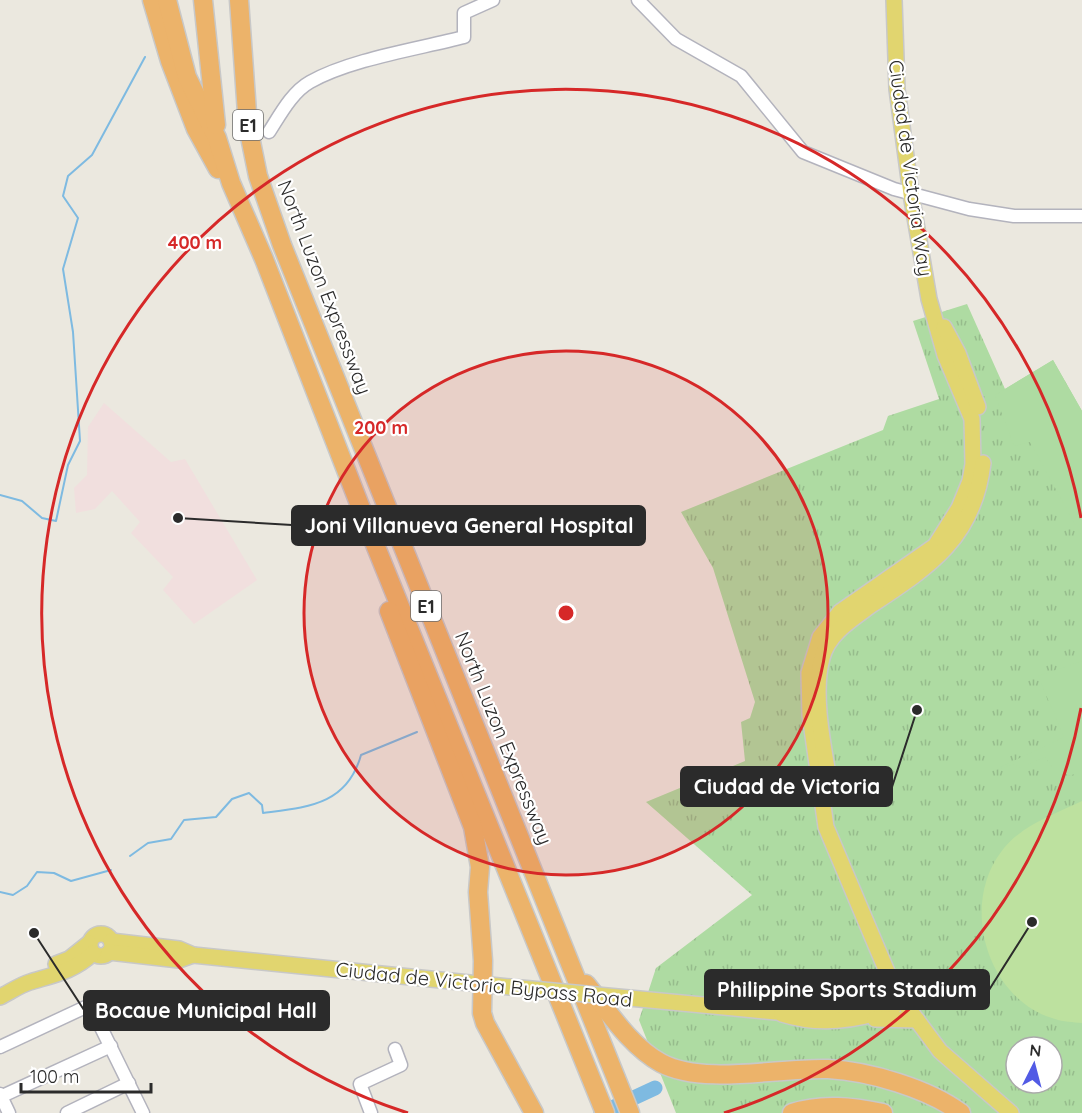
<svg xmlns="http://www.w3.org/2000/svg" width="1082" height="1113" viewBox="0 0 1082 1113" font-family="Quicksand,sans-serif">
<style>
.medical{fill:#f1dfde}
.park{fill:url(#park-tufts);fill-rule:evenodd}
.garden{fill:#aedba2}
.pitch{fill:#bde19f}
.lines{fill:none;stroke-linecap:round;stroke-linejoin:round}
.stream{stroke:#7ebae1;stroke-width:2}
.river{stroke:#7ebae1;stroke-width:15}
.minor-casing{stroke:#b3b3bd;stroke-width:15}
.major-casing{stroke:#c8c8c8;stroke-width:18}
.highway-casing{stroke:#c8c8c8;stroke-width:21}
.minor{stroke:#fff;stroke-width:12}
.major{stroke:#e1d56f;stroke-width:15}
.highway{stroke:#ecb36a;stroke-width:18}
.major-bridge-casing{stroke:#c8c8c8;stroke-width:18;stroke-linecap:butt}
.major-bridge{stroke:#e1d56f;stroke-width:15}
.ring{fill:none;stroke:#d62828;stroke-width:3}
.labels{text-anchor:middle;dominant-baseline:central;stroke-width:4.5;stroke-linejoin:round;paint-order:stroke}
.shield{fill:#fff;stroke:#6b6b6b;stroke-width:1.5}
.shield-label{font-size:18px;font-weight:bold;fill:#2b2b2b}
.street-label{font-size:20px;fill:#2b2b2b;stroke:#fff}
.centre{fill:#d62828;stroke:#fff;stroke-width:3}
.ring-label{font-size:18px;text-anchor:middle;font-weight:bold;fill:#d62828;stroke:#fff;stroke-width:4.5;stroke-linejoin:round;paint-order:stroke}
.leader{fill:none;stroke:#2b2b2b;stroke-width:2}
.callout-dot{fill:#2b2b2b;stroke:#fff;stroke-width:2}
.callout{fill:#2b2b2b;stroke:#2b2b2b;stroke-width:2}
.callout-label{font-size:21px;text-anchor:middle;font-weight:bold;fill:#fff}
</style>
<defs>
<pattern id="park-tufts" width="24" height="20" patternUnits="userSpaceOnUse" patternTransform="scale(1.5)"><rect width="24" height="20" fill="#aedba2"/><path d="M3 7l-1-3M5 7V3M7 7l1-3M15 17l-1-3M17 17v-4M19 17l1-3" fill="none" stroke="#96bc8c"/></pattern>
</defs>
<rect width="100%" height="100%" fill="#ebe8df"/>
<polygon class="medical" points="104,403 171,462 185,459 257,580 194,624 163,590 173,577 131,533 140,522 112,491 95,509 76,513 74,488 87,475 88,427"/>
<path class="park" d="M967,304L1005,389L1053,360L1082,411V1113H676L639,1020L656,968L752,895L646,802L745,761L741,722L750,718L755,702L713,568L681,512L883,430L888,416L939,399L913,321ZM1016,1047H1052V1083H1016Z"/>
<g class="garden">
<polygon points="1053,360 1082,411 1082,537 1030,442 1014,446 995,395"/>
<polygon points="1082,661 1082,770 1070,776 1052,767 1045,757 1019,768 1014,764 992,771 1064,737 1038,676"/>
</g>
<path class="pitch" d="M1082,801V1023C1073,1022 1063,1022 1055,1019C987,1000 960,906 1001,852C1021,825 1053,815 1082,801Z"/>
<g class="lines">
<g class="stream">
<polyline points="0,495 22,501 42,518 56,521 68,465 80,441 73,332 63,269 78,218 63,196 68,176 92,155 145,57"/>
<path d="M130,856L148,843L171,839L184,820L216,817L232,799L249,793L262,805L263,813C308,807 347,805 361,755L417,732"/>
<polyline points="0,892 13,895 27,886 37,872 54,873 71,881 111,870"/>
</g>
<polyline class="river" points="601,1113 655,1088"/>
<defs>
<g id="minor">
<polyline points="638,0 676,39 741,76 803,152 894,189 969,209 1014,216 1082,216"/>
<path d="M269,132C280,115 292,92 310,82C351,59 418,49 464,37V13L493,0"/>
<polyline points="0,1047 90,1005 143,1113"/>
<polyline points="0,1094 9,1113"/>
<polyline points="0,1097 111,1046"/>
<polyline points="67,1113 129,1083"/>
<polyline points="371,1113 360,1084 401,1065 395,1049"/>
</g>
<g id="major">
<polyline points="894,0 897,89 911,194 929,299 945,355 972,419 973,464 970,481 959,508 935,546 840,612 820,637 809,673 810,715 826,827 888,974 905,1004 940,1051 1011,1113"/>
<polyline points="944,327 958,353 978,407"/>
<path d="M832,798C826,758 811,698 822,658C828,634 851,620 870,606C929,567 974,539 983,463"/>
<circle cx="101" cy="945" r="11"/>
<polyline points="111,941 179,949 193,955 510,987"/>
<polyline points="109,952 179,960 193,955"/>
<polyline points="56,964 69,959 89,943"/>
<path d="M0,997C10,992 20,985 30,982C53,975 75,971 93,953"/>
<polyline points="629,998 776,1012 836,1010 901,997"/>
<polyline points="860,1005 871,998 888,974"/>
<path d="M782,1014C820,1026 855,1021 893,1008"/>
<polyline points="875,1019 917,1020"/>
</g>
<g id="highway">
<polyline points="152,0 170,61 196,129 218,169"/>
<polyline points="167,0 187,77 217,138 231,183 264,259 376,547 605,1113"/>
<polyline points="203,0 216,125"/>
<polyline points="239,0 248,127 258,176 282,245 630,1113"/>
<polyline points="389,611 473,827 480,867 478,892 483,961 482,1013 485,1023 534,1113"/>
<path d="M586,984C608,1011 630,1046 661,1063C704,1086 781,1067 828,1069C869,1071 929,1089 961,1113"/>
<path d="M792,1113C822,1103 853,1107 883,1113"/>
</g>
</defs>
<use href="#minor" class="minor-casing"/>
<use href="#major" class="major-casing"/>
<use href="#highway" class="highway-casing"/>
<use href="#minor" class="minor"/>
<use href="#major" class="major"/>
<use href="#highway" class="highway"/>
<defs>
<polyline id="major-bridge" points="510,987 629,998"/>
</defs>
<use href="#major-bridge" class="major-bridge-casing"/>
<use href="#major-bridge" class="major-bridge"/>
</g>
<circle cx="566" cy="613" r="262" fill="#d62828" fill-opacity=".12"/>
<g class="ring">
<circle cx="566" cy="613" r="262"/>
<path d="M1081 708A524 524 0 0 1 724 1113M408 1113A524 524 0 1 1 1081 518"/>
</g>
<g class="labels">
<g class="shield">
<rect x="233" y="110" width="30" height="30" rx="4.5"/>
<rect x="411" y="591" width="30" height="30" rx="4.5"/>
</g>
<g class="shield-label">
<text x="248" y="125">E1</text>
<text x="426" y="606">E1</text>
</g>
<g class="street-label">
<text transform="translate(911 168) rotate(82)">Ciudad de Victoria Way</text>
<text transform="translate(325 287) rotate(69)">North Luzon Expressway</text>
<text transform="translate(504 738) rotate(68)">North Luzon Expressway</text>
<text transform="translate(484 984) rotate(6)">Ciudad de Victoria Bypass Road</text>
</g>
</g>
<circle cx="566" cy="613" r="9" class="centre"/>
<g class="ring-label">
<text x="195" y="249">400 m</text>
<text x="381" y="434">200 m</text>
</g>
<path class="leader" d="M178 518L292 525M917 710L892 787M1032 922L989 990M34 933L84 1010"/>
<g class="callout-dot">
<circle cx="178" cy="518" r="6"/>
<circle cx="917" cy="710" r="6"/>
<circle cx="1032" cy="922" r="6"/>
<circle cx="34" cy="933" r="6"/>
</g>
<g class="callout">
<rect x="292" y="506" width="353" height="39" rx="6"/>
<rect x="681" y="767" width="211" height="39" rx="6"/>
<rect x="705" y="970" width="284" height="39" rx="6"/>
<rect x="84" y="991" width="245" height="39" rx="6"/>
</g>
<g class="callout-label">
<text x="469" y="533">Joni Villanueva General Hospital</text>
<text x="787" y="794">Ciudad de Victoria</text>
<text x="847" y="997">Philippine Sports Stadium</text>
<text x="206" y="1018">Bocaue Municipal Hall</text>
</g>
<g transform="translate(1034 1065) rotate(6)"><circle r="28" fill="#ffffff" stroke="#aaaaaa" stroke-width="1.5"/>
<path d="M0-4.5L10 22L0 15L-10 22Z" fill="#525be5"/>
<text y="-9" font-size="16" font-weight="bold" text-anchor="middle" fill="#2b2b2b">N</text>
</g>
<path d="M21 1083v9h130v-9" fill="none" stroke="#2b2b2b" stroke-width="3"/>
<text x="30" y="1083" font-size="18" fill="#2b2b2b" stroke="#ffffff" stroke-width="4.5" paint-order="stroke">100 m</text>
</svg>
